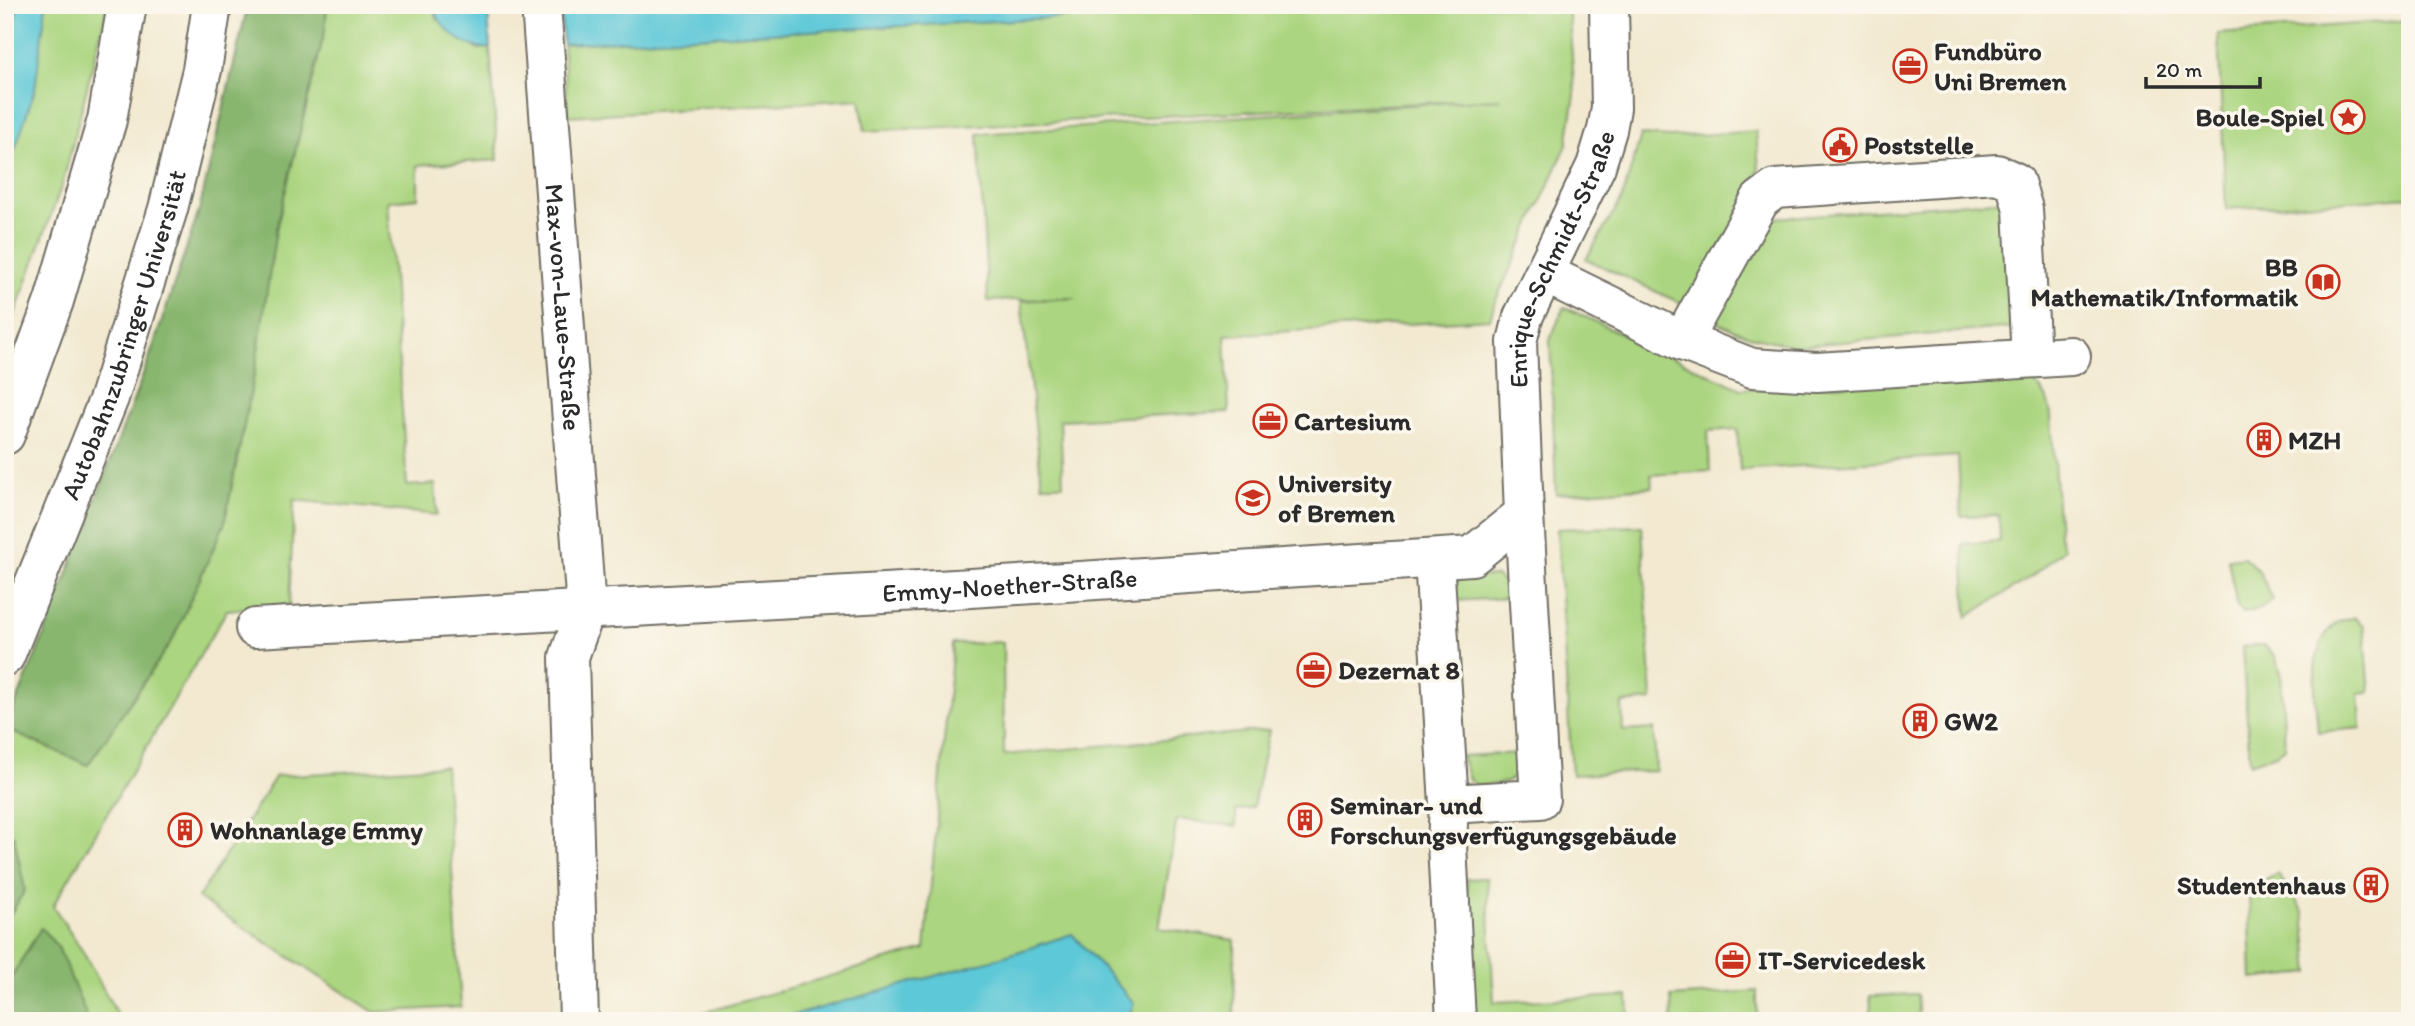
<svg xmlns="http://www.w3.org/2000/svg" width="2415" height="1026" viewBox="0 0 2415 1026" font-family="Itim,sans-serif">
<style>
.green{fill:#abd580;stroke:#6b8056;stroke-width:2}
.forest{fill:#88b66e;stroke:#5a704c;stroke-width:2}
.water{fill:#5dc8d7;stroke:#447a81;stroke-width:2}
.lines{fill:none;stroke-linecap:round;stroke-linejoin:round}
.minor-casing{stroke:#716e65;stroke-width:42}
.major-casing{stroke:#716e65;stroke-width:42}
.minor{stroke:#fff;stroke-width:38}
.major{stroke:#fff;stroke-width:38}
.labels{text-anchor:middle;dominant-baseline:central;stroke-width:7;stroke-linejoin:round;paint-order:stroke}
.poi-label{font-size:26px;font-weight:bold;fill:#2b2b2b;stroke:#fbf7ec;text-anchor:start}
.street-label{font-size:26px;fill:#2b2b2b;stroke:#fbf7ec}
</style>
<rect width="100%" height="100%" fill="#fbf7ec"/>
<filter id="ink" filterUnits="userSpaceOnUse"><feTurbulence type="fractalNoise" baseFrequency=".0143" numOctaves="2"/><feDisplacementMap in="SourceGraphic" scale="14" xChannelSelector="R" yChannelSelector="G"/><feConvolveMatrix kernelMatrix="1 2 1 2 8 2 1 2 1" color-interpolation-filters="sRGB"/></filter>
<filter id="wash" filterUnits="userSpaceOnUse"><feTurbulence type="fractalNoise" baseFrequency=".00686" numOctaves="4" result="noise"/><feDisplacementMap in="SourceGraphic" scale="28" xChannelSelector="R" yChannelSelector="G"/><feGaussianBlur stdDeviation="1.57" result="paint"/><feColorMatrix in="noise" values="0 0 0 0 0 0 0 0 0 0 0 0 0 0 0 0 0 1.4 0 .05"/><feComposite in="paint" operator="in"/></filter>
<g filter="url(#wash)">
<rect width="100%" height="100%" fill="#f2e9d0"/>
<g class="green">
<polygon points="5,5 108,5 63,182 5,341"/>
<polygon points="248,5 432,5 437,19 477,49 490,48 498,160 418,165 418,198 388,201 407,486 435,484 437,515 294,500 289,605 227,610 53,906 83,952 121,1021 5,1021 5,730 45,633 148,362 199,211"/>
<polygon points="1293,5 1568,5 1575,95 1567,145 1495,302 1490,319 1225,335 1229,412 1060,420 1063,485 1042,485 1021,301 1076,298 988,301 978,134 1501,99 865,131 860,99 568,116 563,44"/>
<polygon points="2410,20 2410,197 2226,209 2218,34"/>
<polygon points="1756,131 1759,170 1748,199 1687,306 1586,259 1622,199 1641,135 1671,137"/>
<polygon points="2006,200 2016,327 1795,346 1749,336 1708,319 1762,219"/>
<path d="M1564,307L1741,389L2025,376C2042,387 2048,396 2051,415L2059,535L2064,549L2034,575L1967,617L1963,544L2000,541L1999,515L1961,516L1958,456L1740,470L1737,429L1708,431L1710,471L1651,475L1652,487L1556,494L1550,340Z"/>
<polygon points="1642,526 1652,700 1622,703 1623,731 1654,729 1656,771 1572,775 1557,529"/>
<polygon points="2244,557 2259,571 2273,600 2262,608 2243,613 2237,606 2228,559"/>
<polygon points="1496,576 1510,588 1511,598 1450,601 1449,591 1461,577"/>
<path d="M2355,617L2364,626L2370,692L2359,693L2361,728L2318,732C2316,698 2306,650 2334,625C2339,620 2349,619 2355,617Z"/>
<polygon points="1003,642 1004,755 1269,730 1253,807 1236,811 1236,826 1177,819 1159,928 1235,940 1234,1017 1231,1021 674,1021 925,949 953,644"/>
<polygon points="2264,645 2275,656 2281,673 2285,748 2276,754 2250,763 2242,647"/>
<path d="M1523,753C1518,785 1505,783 1477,786L1469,779L1461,756Z"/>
<polygon points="445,766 461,1007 374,1012 198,898 276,776"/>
<polygon points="2278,874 2304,913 2310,973 2252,979 2249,888"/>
<polygon points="1487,878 1494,1002 1628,996 1629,1021 1472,1021 1467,879"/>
<polygon points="1757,991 1757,1021 1672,1021 1671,997"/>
<polygon points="1917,994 1919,1021 1872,1021 1870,996"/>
</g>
<g class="forest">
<polygon points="248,5 327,5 325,30 276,230 255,371 224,525 173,639 88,765 5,729 45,633 148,362 199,211"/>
<polygon points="5,832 14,836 25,890 5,923"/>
<polygon points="41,928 58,947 89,1021 5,1021 5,987"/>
</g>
<g class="water">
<polygon points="18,5 46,5 35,89 5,179 5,79"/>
<path d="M432,5H488L490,48C464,50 441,29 432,5Z"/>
<polygon points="560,5 1293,5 563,44"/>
<polygon points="1072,934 1134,1003 1127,1021 774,1021 999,958"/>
</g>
</g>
<g filter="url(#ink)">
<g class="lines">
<defs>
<g id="minor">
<path id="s1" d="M541,5L586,609L569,657L579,1021"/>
<polyline points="1546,274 1682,341 1752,368 1817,372 2071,356"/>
<polyline points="1682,341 1760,200 1775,189 1997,174 2015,182 2023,209 2031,358"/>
<polyline points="1434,559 1449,804 1447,844 1456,1021"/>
<path id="s2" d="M255,628L955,589L1472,556L1524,514L1517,342L1523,317L1596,166L1607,130L1611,108L1609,5"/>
<polyline points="1449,804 1540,799 1524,514"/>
</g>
<g id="major">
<polyline points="5,435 54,301 107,120 127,5"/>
<path id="s3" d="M5,656L109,398L168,209L202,70L212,5"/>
</g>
</defs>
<use href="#minor" class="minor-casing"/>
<use href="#major" class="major-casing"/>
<use href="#minor" class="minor"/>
<use href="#major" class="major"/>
</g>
</g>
<defs>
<symbol id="office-ring" viewBox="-11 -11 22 22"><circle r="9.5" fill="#fbf7ec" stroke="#c8321e" stroke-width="1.5"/><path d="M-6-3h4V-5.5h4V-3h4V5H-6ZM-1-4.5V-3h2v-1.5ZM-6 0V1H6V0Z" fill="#c8321e"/></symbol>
<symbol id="sight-ring" viewBox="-11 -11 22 22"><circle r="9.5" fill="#fbf7ec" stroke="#c8321e" stroke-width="1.5"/><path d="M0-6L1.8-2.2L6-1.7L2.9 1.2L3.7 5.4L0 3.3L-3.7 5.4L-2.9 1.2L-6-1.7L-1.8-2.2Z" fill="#c8321e"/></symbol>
<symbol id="civic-ring" viewBox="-11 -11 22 22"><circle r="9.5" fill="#fbf7ec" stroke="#c8321e" stroke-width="1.5"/><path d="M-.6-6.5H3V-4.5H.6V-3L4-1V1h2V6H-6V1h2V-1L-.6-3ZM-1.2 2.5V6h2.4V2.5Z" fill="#c8321e"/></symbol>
<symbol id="library-ring" viewBox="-11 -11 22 22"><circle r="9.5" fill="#fbf7ec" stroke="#c8321e" stroke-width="1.5"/><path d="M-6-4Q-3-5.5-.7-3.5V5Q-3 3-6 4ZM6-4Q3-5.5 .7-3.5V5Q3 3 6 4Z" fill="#c8321e"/></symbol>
<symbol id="building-ring" viewBox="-11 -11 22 22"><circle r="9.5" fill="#fbf7ec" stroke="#c8321e" stroke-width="1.5"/><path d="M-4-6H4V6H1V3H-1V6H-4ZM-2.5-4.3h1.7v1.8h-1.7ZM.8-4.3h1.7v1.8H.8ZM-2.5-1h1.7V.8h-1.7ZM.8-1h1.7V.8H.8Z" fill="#c8321e"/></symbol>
<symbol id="university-ring" viewBox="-11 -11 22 22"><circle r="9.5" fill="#fbf7ec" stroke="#c8321e" stroke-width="1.5"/><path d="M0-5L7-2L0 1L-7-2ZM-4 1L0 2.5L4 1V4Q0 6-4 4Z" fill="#c8321e"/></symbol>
</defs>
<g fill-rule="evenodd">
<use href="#office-ring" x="1891" y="47" width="38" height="38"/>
<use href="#sight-ring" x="2329" y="98" width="38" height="38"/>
<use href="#civic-ring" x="1821" y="126" width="38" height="38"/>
<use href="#library-ring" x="2304" y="263" width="38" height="38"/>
<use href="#office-ring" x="1251" y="402" width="38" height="38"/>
<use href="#building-ring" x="2245" y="421" width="38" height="38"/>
<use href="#university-ring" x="1234" y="479" width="38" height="38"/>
<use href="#office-ring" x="1295" y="651" width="38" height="38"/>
<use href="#building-ring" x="1901" y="702" width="38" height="38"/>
<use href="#building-ring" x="1286" y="801" width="38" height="38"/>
<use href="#building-ring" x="166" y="811" width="38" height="38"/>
<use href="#building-ring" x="2352" y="866" width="38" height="38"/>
<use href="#office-ring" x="1714" y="941" width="38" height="38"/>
</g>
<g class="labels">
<g class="poi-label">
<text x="1934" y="51">Fundbüro<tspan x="1934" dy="30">Uni Bremen</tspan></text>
<text x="2324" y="117" text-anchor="end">Boule-Spiel</text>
<text x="1864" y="145">Poststelle</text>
<text x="2298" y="267" text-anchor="end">BB<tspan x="2298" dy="30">Mathematik/Informatik</tspan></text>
<text x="1294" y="421">Cartesium</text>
<text x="2288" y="440">MZH</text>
<text x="1278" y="483">University<tspan x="1278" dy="30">of Bremen</tspan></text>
<text x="1338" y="670">Dezernat 8</text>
<text x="1944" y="721">GW2</text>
<text x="1330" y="805">Seminar- und<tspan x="1330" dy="30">Forschungsverfügungsgebäude</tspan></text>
<text x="210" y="830">Wohnanlage Emmy</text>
<text x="2346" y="885" text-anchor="end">Studentenhaus</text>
<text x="1758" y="960">IT-Servicedesk</text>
</g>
<g class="street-label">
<text stroke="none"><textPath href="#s2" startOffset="1550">Enrique-Schmidt-Straße</textPath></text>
<text stroke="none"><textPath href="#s1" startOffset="303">Max-von-Laue-Straße</textPath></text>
<text stroke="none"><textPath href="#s3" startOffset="343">Autobahnzubringer Universität</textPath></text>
<text stroke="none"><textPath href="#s2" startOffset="756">Emmy-Noether-Straße</textPath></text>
</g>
</g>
<rect width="2415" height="1026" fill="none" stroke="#fbf7ec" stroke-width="28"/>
<path d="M2146 77v10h114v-10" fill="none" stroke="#2b2b2b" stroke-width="3.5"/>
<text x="2156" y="77" font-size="21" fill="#2b2b2b" stroke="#fbf7ec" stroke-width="5" paint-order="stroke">20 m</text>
</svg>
